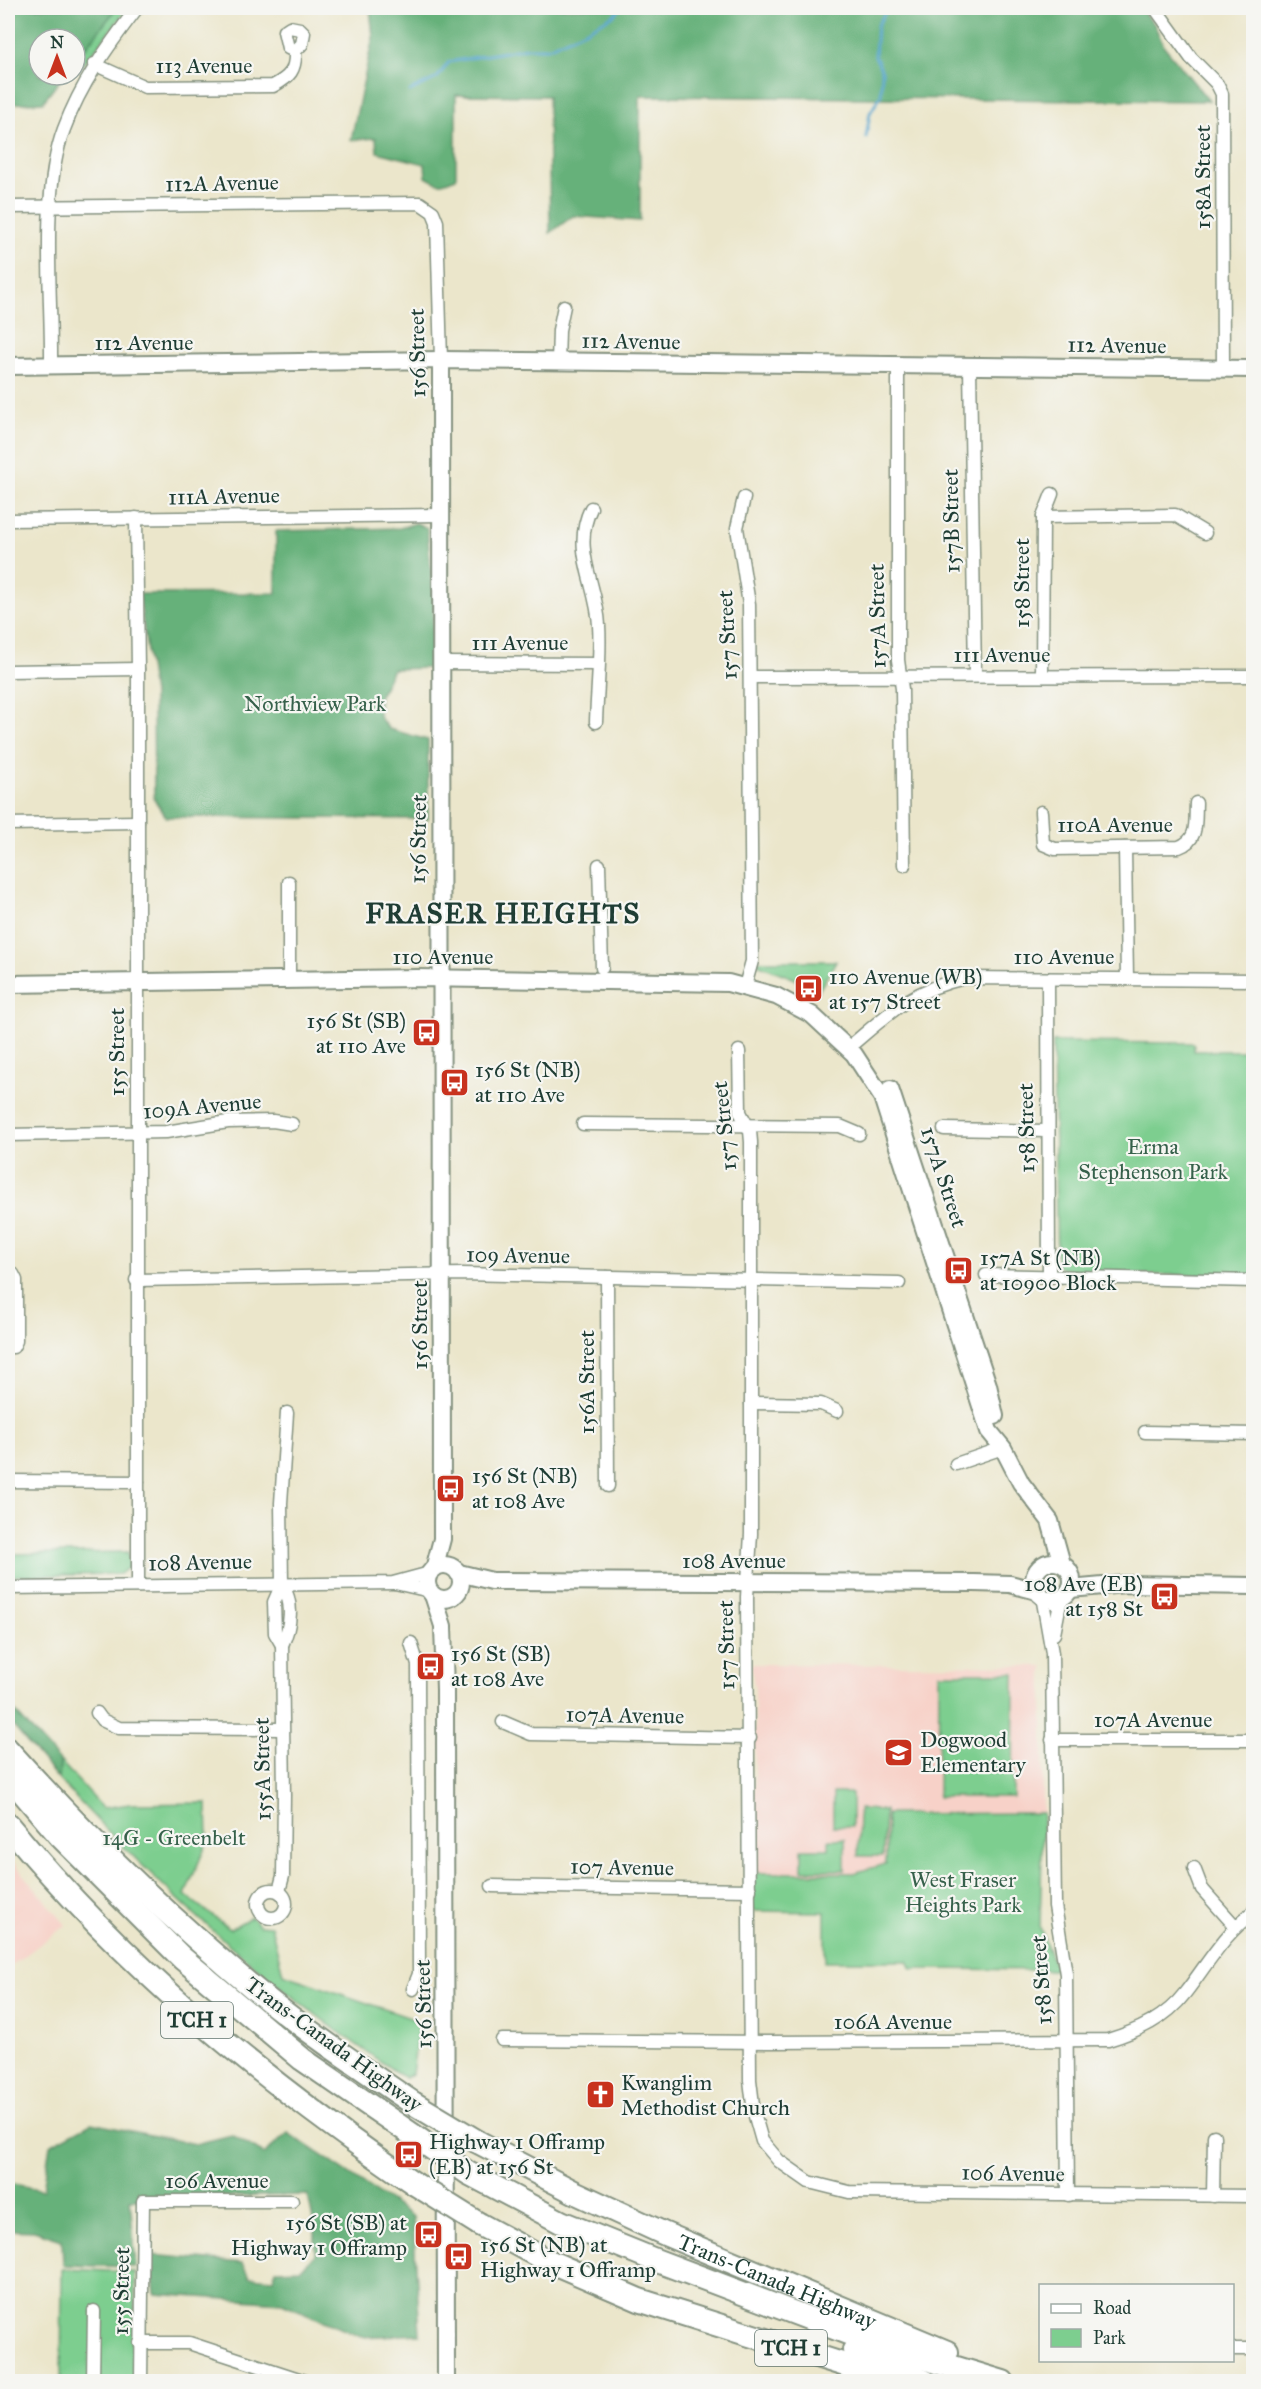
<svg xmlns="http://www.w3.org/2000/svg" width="1261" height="2389" viewBox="0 0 1261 2389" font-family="'IM FELL Great Primer',serif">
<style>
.built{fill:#f7d1c8}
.green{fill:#7dce8f;stroke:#4e8662;stroke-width:1.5}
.forest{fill:#66b17a;stroke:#427757;stroke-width:1.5}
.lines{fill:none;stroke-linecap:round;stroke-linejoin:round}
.stream{stroke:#53a4cd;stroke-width:3}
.street-casing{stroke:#859280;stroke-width:15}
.secondary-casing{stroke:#859280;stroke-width:20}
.highway-casing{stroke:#859280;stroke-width:26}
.street{stroke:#fff;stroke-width:12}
.secondary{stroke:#fff;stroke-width:16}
.highway{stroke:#fff;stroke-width:22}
.highway-bridge-casing{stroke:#859280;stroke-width:26;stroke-linecap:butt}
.highway-bridge{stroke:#fff;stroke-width:22}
.labels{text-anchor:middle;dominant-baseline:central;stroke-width:4.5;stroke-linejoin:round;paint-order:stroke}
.shield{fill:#f6f6f2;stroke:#60746d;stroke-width:1.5}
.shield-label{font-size:21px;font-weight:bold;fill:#1f3d34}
.street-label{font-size:22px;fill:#1f3d34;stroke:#f6f6f2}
.park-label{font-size:22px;fill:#36614b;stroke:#f6f6f2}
.poi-label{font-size:22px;fill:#1f3d34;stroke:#f6f6f2;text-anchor:start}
.district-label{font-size:28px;font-weight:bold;letter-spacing:1.5px;fill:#1f3d34;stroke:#f6f6f2}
</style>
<rect width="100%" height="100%" fill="#f6f6f2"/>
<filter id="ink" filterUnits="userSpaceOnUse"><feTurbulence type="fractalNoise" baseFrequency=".0167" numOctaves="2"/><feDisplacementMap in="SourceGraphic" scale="12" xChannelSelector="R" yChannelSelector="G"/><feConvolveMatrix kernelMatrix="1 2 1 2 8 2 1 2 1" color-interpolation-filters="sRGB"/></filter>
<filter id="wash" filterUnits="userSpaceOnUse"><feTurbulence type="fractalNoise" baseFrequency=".008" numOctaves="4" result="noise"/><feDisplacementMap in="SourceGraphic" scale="24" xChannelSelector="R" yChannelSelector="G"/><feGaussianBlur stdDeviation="1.35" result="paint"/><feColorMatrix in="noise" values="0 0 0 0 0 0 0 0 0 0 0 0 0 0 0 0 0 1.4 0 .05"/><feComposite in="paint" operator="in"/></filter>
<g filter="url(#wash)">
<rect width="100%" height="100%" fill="#ebe6cb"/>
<g class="built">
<polygon points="751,1664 1043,1666 1043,1813 887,1814 887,1864 853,1873 752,1873 755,1852 755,1690"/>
<polygon points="8,1856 66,1925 8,1968"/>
</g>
<g class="green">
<polygon points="51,8 128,8 83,65 75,64 75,39 51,39"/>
<polygon points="757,961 836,961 818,992 793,978 757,964"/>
<path d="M1053,1042L1194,1043V1051H1253V1275C1225,1275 1070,1277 1057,1266Z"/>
<polygon points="128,1552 129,1567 120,1574 8,1576 8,1554"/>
<polygon points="939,1673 1014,1673 1013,1797 938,1797"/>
<path d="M60,1761L103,1808L130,1804L207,1803L208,1840L185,1895L230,1929L251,1917L259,1925L271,1926L283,1974L419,2021L412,2074L405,2078C275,1992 165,1894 59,1780Z"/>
<rect x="833" y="1793" width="19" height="33"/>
<polygon points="859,1809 885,1810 883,1856 858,1856"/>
<polygon points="1043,1813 1040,1927 1056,1970 912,1969 908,1961 825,1961 825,1912 752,1911 752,1873 853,1873 886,1864 887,1814"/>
<polygon points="829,1839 845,1839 845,1870 802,1870 802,1849 829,1849"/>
<polygon points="62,2269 135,2272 134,2381 61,2382"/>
</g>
<g class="forest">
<polygon points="8,8 117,8 75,61 75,39 39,39 39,75 64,75 43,102 8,104"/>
<path d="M370,8H1139L1154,24L1164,46L1209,101L640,96V221L573,216L550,233L548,96L456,95V178C440,183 443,187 426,177L425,164L377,152L376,138L351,140L373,37Z"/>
<polygon points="416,523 427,528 434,603 430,668 393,669 379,697 379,717 389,729 428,740 428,819 166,817 154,799 153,694 139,594 276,593 276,531 400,528"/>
<polygon points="8,1704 60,1761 59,1780 8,1720"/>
<polygon points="91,2123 195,2144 232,2135 264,2154 288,2133 413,2217 420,2334 361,2337 282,2303 155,2294 151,2255 243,2263 250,2277 273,2279 276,2270 301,2269 315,2255 315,2230 308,2195 130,2199 136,2267 63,2265 62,2240 34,2231 8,2230 8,2183 43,2190 50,2145"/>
</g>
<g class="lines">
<g class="stream">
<polyline points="410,91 437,78 449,62 527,48 548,48 585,31 614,15 621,8"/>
<polyline points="866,137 870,113 881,95 882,71 875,56 877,26 888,8"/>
</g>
</g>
</g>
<g filter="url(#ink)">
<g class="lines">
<defs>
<g id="street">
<polyline points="1155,8 1191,58 1217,84 1222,94 1223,369"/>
<path d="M94,64L145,87L273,86C290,77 296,70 295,51L302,44L304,33L300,29L290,27L284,31L288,48L295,51"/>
<polyline points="8,207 420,203 433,212 437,222 441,360"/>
<polyline points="558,363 559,330 564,306"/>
<path d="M51,365C52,296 40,192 64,129C81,83 108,46 137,8"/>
<polyline points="898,366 898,660 902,689 904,865"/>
<polyline points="970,367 975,675"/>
<polyline points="744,498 737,528 749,604 752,961 745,986"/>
<path d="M591,508C571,550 597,584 599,625C601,657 597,690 596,722"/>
<polyline points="1043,517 1175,515 1205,533"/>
<polyline points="136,518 138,669 138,1586"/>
<polyline points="8,520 441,515"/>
<polyline points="443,663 597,664"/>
<polyline points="8,671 138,669"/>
<polyline points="1042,675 1043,517 1052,494"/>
<polyline points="750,677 1254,676"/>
<path d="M1041,812L1043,844L1055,849L1179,847C1199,840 1195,821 1196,803"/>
<polyline points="8,824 138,822"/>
<polyline points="1125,848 1127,979"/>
<polyline points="599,865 602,968"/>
<polyline points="289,882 289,980"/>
<polyline points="1048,979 1049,1277"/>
<path d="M848,1048C891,1012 909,991 965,978L1254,980"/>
<polyline points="739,1051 740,1112 750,1131 751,1142 751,1534 747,1597 750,2080 754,2113 762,2141 779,2161 809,2182 849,2192 1254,2196"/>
<polyline points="583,1124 840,1126 859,1134"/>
<polyline points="944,1129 1046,1131"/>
<polyline points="8,1135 166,1132 228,1122 273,1121 292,1124"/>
<polyline points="8,1273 13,1274 16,1280 16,1341 13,1347 8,1347"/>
<polyline points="986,1275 1254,1281"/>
<polyline points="607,1277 608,1486"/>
<polyline points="136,1280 462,1274 899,1283"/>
<polyline points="751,1403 821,1404 837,1411"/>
<polyline points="1145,1432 1254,1434"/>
<polyline points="956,1464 1003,1448"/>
<polyline points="8,1481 138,1482"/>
<polyline points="395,1583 430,1591"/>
<polyline points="8,1588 393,1583 430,1573"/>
<polyline points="1042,1596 1052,1653 1055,1906 1066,1974 1068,2195"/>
<polyline points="1054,1634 1061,1598"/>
<polyline points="411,1643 418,1665 419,1974 413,1989"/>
<polyline points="282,1645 275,1633 274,1602 282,1584 281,1503 287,1413"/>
<polyline points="97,1713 102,1720 119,1728 282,1729"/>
<polyline points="503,1722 531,1734 750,1738"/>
<polyline points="1052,1740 1254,1740"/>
<polyline points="1194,1868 1202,1889 1235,1926"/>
<polyline points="492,1886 750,1890"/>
<circle cx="272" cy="1904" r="14"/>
<path d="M279,1891L283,1876L284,1795L282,1645C291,1626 294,1603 282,1584"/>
<path d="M502,2040L771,2042L1108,2040C1138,2031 1166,2018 1185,1993C1207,1965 1224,1933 1254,1912"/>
<polyline points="1213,2196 1214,2136"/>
<polyline points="140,2343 189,2343 308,2382"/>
<polyline points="1232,2349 1254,2349"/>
<polyline points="93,2382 94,2311"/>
<polyline points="141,2382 143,2201 292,2201"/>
</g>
<g id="secondary">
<polyline points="8,366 441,360 1254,369"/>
<polyline points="8,984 417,978 728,983 776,996 812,1015 854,1054 882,1097 989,1431 1003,1448 1021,1483 1050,1521 1062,1564"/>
<polyline points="890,1089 988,1385 995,1416"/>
<circle cx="1053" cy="1581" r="19"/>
<circle cx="444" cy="1582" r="17"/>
<polyline points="434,1569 442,1539 441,360"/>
<polyline points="459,1573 492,1581 974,1583 1010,1584 1037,1591"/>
<polyline points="1070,1589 1125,1584 1254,1586"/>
<polyline points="433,1595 443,1626 445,1690 446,2382"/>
</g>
<g id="highway">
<path d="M8,1750C85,1836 168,1917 257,1991C306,2031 360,2067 413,2103"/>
<polyline points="8,1775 60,1836 182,1958 302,2059 468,2173 561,2222 655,2260 874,2343 1003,2382"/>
<path d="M8,1825C127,1969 261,2079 415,2184"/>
<path id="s1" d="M478,2142L574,2192L665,2234L947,2352"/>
<polyline points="479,2224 544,2259 639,2300 880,2376"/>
<polyline points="854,2350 926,2382"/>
</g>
</defs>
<use href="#street" class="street-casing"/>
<use href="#secondary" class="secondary-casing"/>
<use href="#highway" class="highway-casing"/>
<use href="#street" class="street"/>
<use href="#secondary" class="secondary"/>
<use href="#highway" class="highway"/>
<defs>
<g id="highway-bridge">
<polyline points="413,2103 478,2142"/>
<polyline points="415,2184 479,2224"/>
</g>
</defs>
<use href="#highway-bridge" class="highway-bridge-casing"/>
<use href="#highway-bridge" class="highway-bridge"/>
</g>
</g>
<defs>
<symbol id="bus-square" viewBox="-11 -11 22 22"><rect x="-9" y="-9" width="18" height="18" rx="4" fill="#c8321e" stroke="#f6f6f2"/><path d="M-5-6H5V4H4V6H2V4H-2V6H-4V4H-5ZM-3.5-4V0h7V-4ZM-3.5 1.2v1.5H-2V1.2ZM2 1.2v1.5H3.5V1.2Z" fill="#fff"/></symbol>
<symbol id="school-square" viewBox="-11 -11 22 22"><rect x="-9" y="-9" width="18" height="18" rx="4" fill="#c8321e" stroke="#f6f6f2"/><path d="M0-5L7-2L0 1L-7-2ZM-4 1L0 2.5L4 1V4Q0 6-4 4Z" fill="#fff"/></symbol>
<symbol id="church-square" viewBox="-11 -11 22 22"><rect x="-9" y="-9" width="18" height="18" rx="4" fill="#c8321e" stroke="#f6f6f2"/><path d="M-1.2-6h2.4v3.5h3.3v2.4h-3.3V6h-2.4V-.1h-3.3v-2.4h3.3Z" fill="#fff"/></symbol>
</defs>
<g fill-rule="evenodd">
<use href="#bus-square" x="792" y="972" width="33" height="33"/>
<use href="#bus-square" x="410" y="1016" width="33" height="33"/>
<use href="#bus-square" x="438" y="1066" width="33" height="33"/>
<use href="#bus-square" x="942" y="1254" width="33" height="33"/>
<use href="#bus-square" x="434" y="1472" width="33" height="33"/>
<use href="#bus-square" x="1148" y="1580" width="33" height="33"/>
<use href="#bus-square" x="414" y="1650" width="33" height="33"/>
<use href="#school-square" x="882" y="1736" width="33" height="33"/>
<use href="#church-square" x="584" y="2078" width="33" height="33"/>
<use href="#bus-square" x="392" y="2138" width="33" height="33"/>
<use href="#bus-square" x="412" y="2218" width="33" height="33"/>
<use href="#bus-square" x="442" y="2240" width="33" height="33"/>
</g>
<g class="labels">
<g class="shield">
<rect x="161" y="2002" width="72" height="36" rx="4.5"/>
<rect x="755" y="2330" width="72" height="36" rx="4.5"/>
</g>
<g class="shield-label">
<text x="197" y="2020">TCH 1</text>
<text x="791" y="2348">TCH 1</text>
</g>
<g class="street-label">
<text x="204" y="65">113 Avenue</text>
<text transform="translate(1202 177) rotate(-90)">158A Street</text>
<text transform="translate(222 183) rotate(-1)">112A Avenue</text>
<text transform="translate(631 341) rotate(1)">112 Avenue</text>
<text x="144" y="342">112 Avenue</text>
<text transform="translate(1117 345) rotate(1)">112 Avenue</text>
<text transform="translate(417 353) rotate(-91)">156 Street</text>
<text transform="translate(224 496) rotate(-1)">111A Avenue</text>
<text transform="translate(951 521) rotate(-91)">157B Street</text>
<text transform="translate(1021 583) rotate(-90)">158 Street</text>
<text transform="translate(877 616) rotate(-91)">157A Street</text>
<text transform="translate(727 635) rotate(-93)">157 Street</text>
<text x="520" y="642">111 Avenue</text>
<text x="1002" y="654">111 Avenue</text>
<text x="1115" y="824">110A Avenue</text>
<text transform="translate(418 839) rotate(-89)">156 Street</text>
<text x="443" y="956">110 Avenue</text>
<text x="1064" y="956">110 Avenue</text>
<text transform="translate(116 1052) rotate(-90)">155 Street</text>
<text transform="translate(202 1106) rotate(-5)">109A Avenue</text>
<text transform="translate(724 1126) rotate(-96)">157 Street</text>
<text transform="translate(1026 1128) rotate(-91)">158 Street</text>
<text transform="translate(944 1177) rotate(72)">157A Street</text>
<text transform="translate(518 1255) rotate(1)">109 Avenue</text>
<text transform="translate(419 1325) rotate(-90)">156 Street</text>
<text transform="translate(586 1382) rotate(-90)">156A Street</text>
<text x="734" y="1560">108 Avenue</text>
<text transform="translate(200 1562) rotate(-1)">108 Avenue</text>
<text transform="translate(726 1645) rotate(-91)">157 Street</text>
<text transform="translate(625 1715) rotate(1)">107A Avenue</text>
<text x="1153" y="1719">107A Avenue</text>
<text transform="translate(262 1769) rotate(-91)">155A Street</text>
<text transform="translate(622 1867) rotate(1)">107 Avenue</text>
<text transform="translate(1041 1980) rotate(-94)">158 Street</text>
<text transform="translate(423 2004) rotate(-91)">156 Street</text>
<text x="893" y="2021">106A Avenue</text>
<text transform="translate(334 2044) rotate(36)">Trans-Canada Highway</text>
<text transform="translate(1013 2173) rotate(1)">106 Avenue</text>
<text x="217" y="2180">106 Avenue</text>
<text stroke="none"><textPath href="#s1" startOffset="330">Trans-Canada Highway</textPath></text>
<text transform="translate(121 2291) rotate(-89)">155 Street</text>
</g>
<g class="park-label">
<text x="315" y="703">Northview Park</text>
<text x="1153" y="1146">Erma<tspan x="1153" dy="25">Stephenson Park</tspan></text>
<text x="174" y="1837">14G - Greenbelt</text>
<text x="963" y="1879">West Fraser<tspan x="963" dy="25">Heights Park</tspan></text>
</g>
<g class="poi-label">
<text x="829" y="976">110 Avenue (WB)<tspan x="829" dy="25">at 157 Street</tspan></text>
<text x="406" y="1020" text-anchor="end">156 St (SB)<tspan x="406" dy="25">at 110 Ave</tspan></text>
<text x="475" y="1069">156 St (NB)<tspan x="475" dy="25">at 110 Ave</tspan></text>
<text x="980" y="1257">157A St (NB)<tspan x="980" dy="25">at 10900 Block</tspan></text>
<text x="472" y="1475">156 St (NB)<tspan x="472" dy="25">at 108 Ave</tspan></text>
<text x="1143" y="1583" text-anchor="end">108 Ave (EB)<tspan x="1143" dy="25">at 158 St</tspan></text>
<text x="451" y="1653">156 St (SB)<tspan x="451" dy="25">at 108 Ave</tspan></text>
<text x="920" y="1739">Dogwood<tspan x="920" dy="25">Elementary</tspan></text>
<text x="621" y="2082">Kwanglim<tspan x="621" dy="25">Methodist Church</tspan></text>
<text x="429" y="2141">Highway 1 Offramp<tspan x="429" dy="25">(EB) at 156 St</tspan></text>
<text x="407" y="2222" text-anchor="end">156 St (SB) at<tspan x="407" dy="25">Highway 1 Offramp</tspan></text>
<text x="480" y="2244">156 St (NB) at<tspan x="480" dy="25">Highway 1 Offramp</tspan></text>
</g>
<g class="district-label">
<text x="503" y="913">FRASER HEIGHTS</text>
</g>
</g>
<rect width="1261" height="2389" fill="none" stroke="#f6f6f2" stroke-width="30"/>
<rect x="1039" y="2284" width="195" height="78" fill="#f6f6f2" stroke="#a0aca6" stroke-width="1.5"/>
<rect x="1051" y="2304" width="30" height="9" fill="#ffffff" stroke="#a0aca6" stroke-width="1.5"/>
<text x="1093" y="2314" font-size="18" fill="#1f3d34">Road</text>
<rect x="1051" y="2329" width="30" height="18" fill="#7dce8f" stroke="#a0aca6" stroke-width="1.5"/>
<text x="1093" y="2344" font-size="18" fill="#1f3d34">Park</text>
<g transform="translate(57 57)"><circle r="28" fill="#f6f6f2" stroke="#a0aca6" stroke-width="1.5"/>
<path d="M0-4.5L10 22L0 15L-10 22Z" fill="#c8321e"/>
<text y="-9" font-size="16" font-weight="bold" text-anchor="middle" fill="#1f3d34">N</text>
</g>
</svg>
